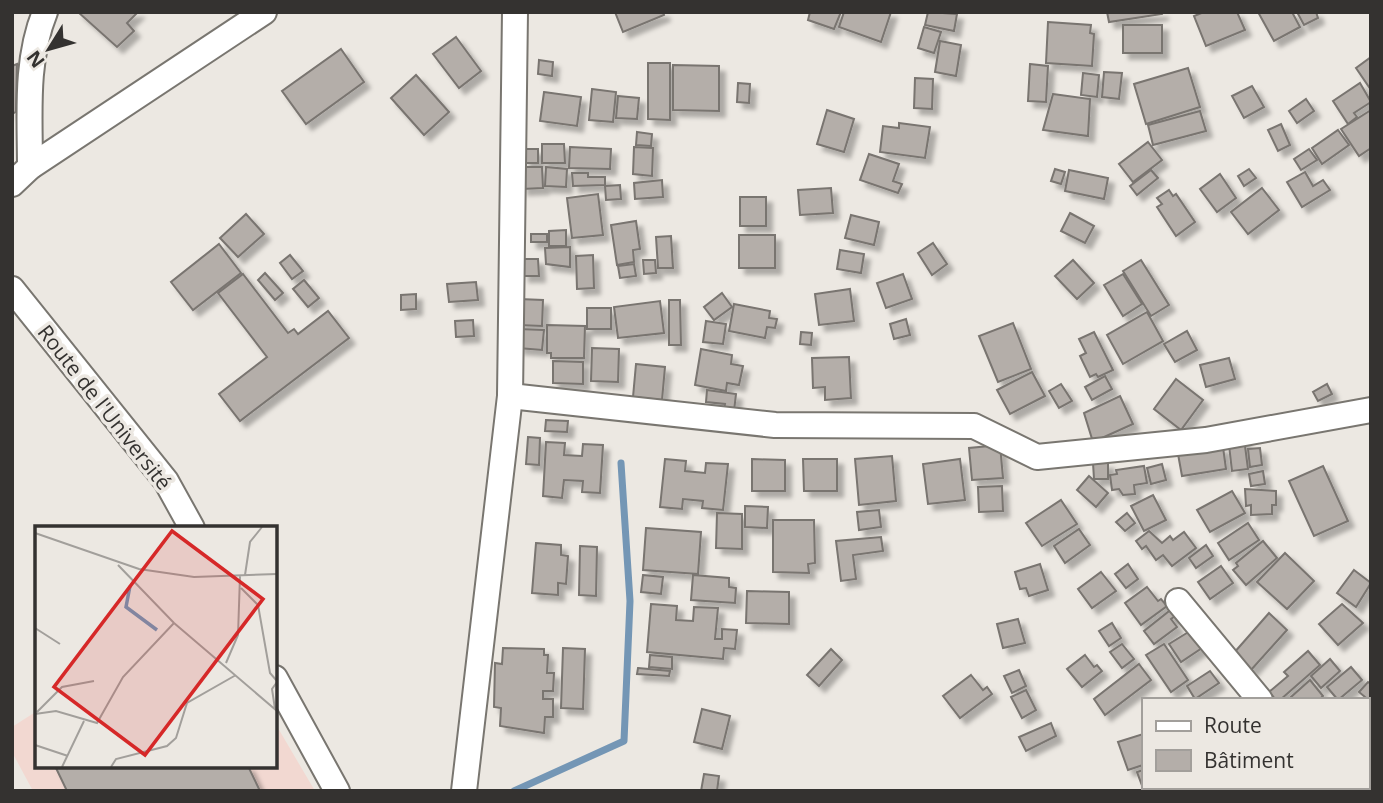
<svg xmlns="http://www.w3.org/2000/svg" width="1383" height="803" viewBox="0 0 1383 803" font-family="'Open Sans',sans-serif">
<style>
.education{fill:#f2d8d1}
.lines{fill:none;stroke-linecap:round;stroke-linejoin:round}
.stream{stroke:#7496b5;stroke-width:7}
.building{fill:#b4aea9;stroke:#797470;stroke-width:2;filter:url(#shadow)}
.minor-casing{stroke:#797670;stroke-width:28}
.minor{stroke:#fff;stroke-width:24}
.labels{text-anchor:middle;dominant-baseline:central;stroke-width:7;stroke-linejoin:round;paint-order:stroke}
.street-label{font-size:21px;fill:#343230;stroke:#ece8e2}
.inset-river{fill:none;stroke:#7496b5;stroke-width:3.5}
.inset-road{fill:none;stroke:#a29f9b;stroke-width:2}
.view{fill:#d62828;fill-opacity:0.15;stroke:#d62828;stroke-width:3.5}
.inset-edge{fill:none;stroke:#343230;stroke-width:3.5}
</style>
<defs>
<filter id="shadow"><feDropShadow dx="6" dy="6" stdDeviation="2" flood-color="#0004"/></filter>
</defs>
<rect width="100%" height="100%" fill="#ece8e2"/>
<polygon class="education" points="37,711 37,766 275,766 275,723 315,791 33,791 12,752 12,727"/>
<g class="lines">
<polyline class="stream" points="514,791 624,741 630,601 621,463"/>
</g>
<g class="building">
<polygon points="78,12 138,12 127,23 134,31 117,47"/>
<polygon points="615,12 663,12 664,15 623,32"/>
<polygon points="810,12 841,12 834,29 808,20"/>
<polygon points="844,12 891,12 881,42 839,27"/>
<polygon points="928,12 957,14 954,31 925,25"/>
<polygon points="1107,12 1162,12 1162,14 1109,22"/>
<polygon points="1204,12 1237,12 1245,30 1206,46 1194,16"/>
<polygon points="1258,12 1292,12 1300,27 1274,41"/>
<polygon points="1297,12 1316,12 1318,18 1304,25"/>
<polygon points="1048,22 1091,25 1090,33 1094,34 1092,66 1046,63"/>
<rect x="1123" y="25" width="39" height="28"/>
<polygon points="924,27 941,32 934,53 918,48"/>
<polygon points="456,37 481,71 459,88 433,54"/>
<polygon points="940,41 961,45 956,76 935,72"/>
<polygon points="341,49 364,82 306,124 282,91"/>
<polygon points="1371,57 1371,90 1356,68"/>
<polygon points="539,60 553,62 552,76 538,74"/>
<polygon points="648,63 670,63 670,120 648,119"/>
<polygon points="17,64 16,112 12,114 12,66"/>
<polygon points="1030,64 1048,66 1046,102 1028,101"/>
<polygon points="673,65 719,66 719,111 673,110"/>
<polygon points="1188,68 1200,107 1146,124 1134,84"/>
<polygon points="1104,72 1122,73 1119,99 1102,97"/>
<polygon points="1083,73 1099,75 1097,97 1081,95"/>
<polygon points="416,75 449,112 424,135 391,98"/>
<polygon points="915,78 933,79 932,109 914,108"/>
<polygon points="738,83 750,84 749,103 737,102"/>
<polygon points="1360,83 1371,102 1354,113 1357,117 1348,124 1333,101"/>
<polygon points="1252,86 1264,107 1244,118 1232,96"/>
<polygon points="592,89 616,92 613,122 589,120"/>
<polygon points="544,92 581,97 577,126 540,121"/>
<polygon points="1053,94 1090,99 1088,136 1043,130"/>
<polygon points="618,96 639,98 637,119 616,118"/>
<polygon points="1306,99 1314,111 1297,123 1289,111"/>
<polygon points="827,110 854,119 844,152 817,144"/>
<polygon points="1371,110 1371,148 1359,156 1341,129"/>
<polygon points="1200,111 1206,131 1153,145 1148,125"/>
<polygon points="899,123 930,127 925,158 880,152 883,126 899,128"/>
<polygon points="1281,124 1290,145 1278,151 1268,130"/>
<polygon points="1338,130 1349,145 1322,164 1312,148"/>
<polygon points="637,132 652,134 651,146 636,145"/>
<polygon points="1148,142 1162,160 1133,182 1119,164"/>
<polygon points="542,144 564,144 565,163 542,163"/>
<polygon points="570,147 611,149 610,169 569,168"/>
<polygon points="634,147 653,148 652,176 633,174"/>
<rect x="524" y="149" width="14" height="14"/>
<polygon points="1309,149 1317,160 1301,170 1294,159"/>
<polygon points="869,154 899,164 893,181 902,184 898,193 860,180"/>
<polygon points="521,167 542,167 543,188 522,189"/>
<polygon points="546,167 567,169 566,187 545,186"/>
<polygon points="1055,169 1065,172 1061,184 1051,181"/>
<polygon points="1249,169 1256,178 1244,186 1238,176"/>
<polygon points="1069,170 1108,178 1104,199 1065,191"/>
<polygon points="1151,170 1158,178 1137,195 1130,186"/>
<polygon points="1305,172 1313,186 1323,180 1330,190 1302,207 1287,182"/>
<polygon points="572,173 588,173 588,177 605,177 605,185 573,186"/>
<polygon points="1220,174 1236,198 1217,212 1200,189"/>
<polygon points="662,180 663,197 635,199 634,183"/>
<polygon points="620,185 621,199 606,200 605,186"/>
<polygon points="831,188 833,213 800,215 798,190"/>
<polygon points="1262,188 1279,210 1248,234 1231,212"/>
<polygon points="1169,190 1173,196 1176,194 1195,222 1176,236 1157,207 1162,204 1157,198"/>
<polygon points="598,194 603,235 572,238 567,198"/>
<rect x="740" y="197" width="26" height="29"/>
<polygon points="1070,213 1094,226 1085,243 1061,231"/>
<polygon points="246,214 264,234 238,257 220,238"/>
<polygon points="851,215 879,222 874,245 845,238"/>
<polygon points="636,221 640,249 633,250 634,262 617,265 611,225"/>
<polygon points="566,230 566,246 549,246 549,231"/>
<rect x="531" y="234" width="16" height="8"/>
<rect x="739" y="235" width="36" height="33"/>
<polygon points="671,236 673,268 658,268 656,237"/>
<polygon points="933,243 947,264 932,275 918,253"/>
<polygon points="219,244 241,273 193,310 171,282"/>
<polygon points="570,247 570,267 546,264 545,248"/>
<polygon points="840,250 864,254 861,273 837,269"/>
<polygon points="290,255 303,271 292,279 280,263"/>
<polygon points="593,255 594,288 577,289 576,256"/>
<polygon points="523,259 538,259 539,276 523,276"/>
<polygon points="643,260 655,260 656,273 644,274"/>
<polygon points="1073,260 1094,283 1077,299 1055,276"/>
<polygon points="1141,260 1169,305 1151,316 1123,271"/>
<polygon points="634,264 636,276 620,278 618,266"/>
<polygon points="265,273 283,293 275,300 258,280"/>
<polygon points="243,274 288,333 294,329 298,334 328,311 349,338 240,421 219,394 267,357 218,293"/>
<polygon points="903,274 912,299 886,308 877,283"/>
<polygon points="1123,274 1142,304 1123,316 1104,285"/>
<polygon points="304,280 319,298 308,307 293,289"/>
<polygon points="476,282 478,300 449,302 447,284"/>
<polygon points="850,289 854,321 819,325 815,294"/>
<polygon points="722,293 732,307 714,320 704,307"/>
<polygon points="416,294 416,309 401,310 401,295"/>
<polygon points="519,299 543,300 542,326 518,325"/>
<polygon points="669,300 680,300 681,345 669,345"/>
<polygon points="660,301 664,333 618,338 614,307"/>
<polygon points="734,304 770,311 769,318 777,319 775,328 767,327 765,338 729,331"/>
<rect x="587" y="308" width="24" height="21"/>
<polygon points="1147,312 1163,341 1123,364 1107,335"/>
<polygon points="906,319 910,335 894,339 890,324"/>
<polygon points="473,320 474,336 456,337 455,321"/>
<polygon points="706,321 726,324 723,344 703,342"/>
<polygon points="1013,323 1031,369 998,382 979,336"/>
<polygon points="547,325 585,326 584,358 551,358 551,353 547,353"/>
<polygon points="519,329 544,330 542,350 518,348"/>
<polygon points="1187,331 1197,350 1175,362 1164,344"/>
<polygon points="801,332 812,333 811,345 800,344"/>
<polygon points="1094,332 1113,370 1098,377 1096,374 1090,377 1080,356 1086,353 1079,339"/>
<polygon points="592,348 619,349 618,382 591,381"/>
<polygon points="701,349 732,355 731,364 743,366 739,385 727,383 726,391 695,385"/>
<polygon points="849,357 851,398 825,400 825,387 813,388 812,358"/>
<polygon points="1229,358 1235,379 1206,387 1200,365"/>
<polygon points="553,361 583,362 583,384 553,383"/>
<polygon points="636,364 665,367 662,400 633,397"/>
<polygon points="1032,372 1045,396 1010,414 997,390"/>
<polygon points="1105,376 1112,389 1092,400 1085,387"/>
<polygon points="1176,379 1203,400 1181,430 1154,409"/>
<polygon points="1061,384 1072,401 1059,408 1049,391"/>
<polygon points="1327,384 1332,394 1318,401 1313,392"/>
<polygon points="707,390 736,394 734,411 724,410 725,404 706,402"/>
<polygon points="1120,396 1133,424 1093,442 1084,413"/>
<polygon points="546,420 568,421 567,432 545,431"/>
<polygon points="528,437 540,438 539,465 526,464"/>
<polygon points="1244,438 1248,469 1232,471 1229,445"/>
<polygon points="546,442 565,443 564,455 582,456 583,444 603,445 600,493 582,492 583,481 564,480 562,498 543,496"/>
<polygon points="1000,445 1003,478 972,480 969,448"/>
<polygon points="1223,447 1226,469 1182,476 1178,454"/>
<polygon points="1260,448 1262,465 1250,467 1248,449"/>
<polygon points="892,456 896,501 859,505 855,459"/>
<polygon points="665,459 686,461 685,471 705,473 706,463 728,464 723,510 702,508 703,501 683,499 682,509 660,507"/>
<polygon points="752,459 785,460 785,491 752,491"/>
<polygon points="803,459 837,459 837,491 804,491"/>
<polygon points="960,459 965,500 928,504 923,464"/>
<polygon points="1093,463 1108,463 1108,479 1094,479"/>
<polygon points="1162,464 1166,480 1151,484 1147,468"/>
<polygon points="1144,466 1147,483 1134,485 1135,494 1123,495 1119,489 1112,490 1110,475 1117,474 1116,470"/>
<polygon points="1323,466 1348,521 1314,536 1289,481"/>
<polygon points="1263,471 1265,484 1251,486 1249,474"/>
<polygon points="1089,476 1108,493 1096,507 1077,490"/>
<polygon points="1002,486 1003,511 979,512 978,487"/>
<polygon points="1245,489 1276,491 1276,505 1272,505 1272,514 1251,515 1251,505 1246,506"/>
<polygon points="1232,491 1245,513 1210,532 1197,510"/>
<polygon points="1153,495 1166,520 1144,531 1131,506"/>
<polygon points="1061,500 1077,524 1042,546 1026,523"/>
<polygon points="745,506 768,507 767,528 745,527"/>
<polygon points="879,510 881,527 859,530 857,512"/>
<polygon points="717,513 742,514 742,549 716,548"/>
<polygon points="1127,513 1135,523 1125,531 1116,522"/>
<polygon points="773,520 814,520 815,563 808,564 809,573 773,572"/>
<polygon points="1248,523 1259,540 1229,560 1218,543"/>
<polygon points="646,528 701,532 698,574 643,570"/>
<polygon points="1079,529 1090,545 1065,563 1054,546"/>
<polygon points="1149,531 1162,543 1170,536 1173,540 1184,532 1196,548 1172,566 1163,555 1156,560 1146,546 1142,549 1136,541"/>
<polygon points="881,537 883,551 853,555 856,579 841,581 836,541"/>
<polygon points="1263,541 1277,558 1246,585 1233,570 1238,566 1236,563"/>
<polygon points="536,543 561,545 561,555 568,556 566,584 558,583 558,595 532,593"/>
<polygon points="1206,545 1213,556 1196,568 1189,558"/>
<polygon points="580,546 597,547 596,596 579,595"/>
<polygon points="1285,553 1314,581 1287,609 1257,582"/>
<polygon points="1040,564 1048,590 1029,596 1026,588 1020,589 1015,572"/>
<polygon points="1128,564 1138,579 1126,588 1115,574"/>
<polygon points="1221,566 1233,583 1210,599 1198,582"/>
<polygon points="1354,570 1371,583 1356,607 1337,593"/>
<polygon points="1101,572 1116,591 1092,608 1078,589"/>
<polygon points="643,575 663,577 661,594 641,592"/>
<polygon points="693,575 729,578 729,587 736,588 735,603 691,600"/>
<polygon points="1147,587 1158,601 1161,599 1167,606 1141,625 1125,603"/>
<polygon points="747,591 789,592 789,624 746,623"/>
<polygon points="651,604 677,606 676,620 693,621 694,607 718,608 715,639 722,639 722,629 737,630 735,649 724,648 723,659 647,652"/>
<polygon points="1342,604 1363,623 1338,645 1319,624"/>
<polygon points="1173,608 1178,614 1171,619 1177,627 1154,644 1144,631"/>
<polygon points="1269,613 1287,630 1251,670 1233,654"/>
<polygon points="1018,619 1025,643 1003,648 997,624"/>
<polygon points="1112,623 1121,638 1109,646 1099,631"/>
<polygon points="1190,631 1202,648 1181,662 1169,644"/>
<polygon points="1122,644 1134,659 1122,668 1110,652"/>
<polygon points="1164,644 1188,680 1171,692 1146,655"/>
<polygon points="503,648 544,649 544,655 548,655 547,673 554,673 553,691 543,691 543,699 553,699 553,717 545,717 544,733 500,726 501,708 494,707 495,663 502,664"/>
<polygon points="563,648 585,649 583,709 561,708"/>
<polygon points="831,649 842,660 819,686 807,675"/>
<polygon points="1308,651 1320,665 1280,700 1276,700 1269,692 1288,676 1284,672"/>
<polygon points="650,655 672,657 672,669 649,667"/>
<polygon points="1085,655 1094,667 1097,665 1102,671 1082,687 1067,669"/>
<polygon points="1330,659 1340,671 1321,688 1311,676"/>
<polygon points="1139,664 1151,680 1105,715 1094,699"/>
<polygon points="1351,667 1362,680 1338,700 1327,687"/>
<polygon points="638,668 670,671 669,676 637,674"/>
<polygon points="1019,670 1026,686 1012,693 1004,676"/>
<polygon points="1210,671 1219,683 1195,699 1187,686"/>
<polygon points="971,675 983,690 987,687 992,694 960,718 943,696"/>
<polygon points="1310,680 1323,696 1319,700 1293,700 1291,697"/>
<polygon points="1368,682 1371,684 1371,702 1359,692"/>
<polygon points="1026,690 1036,710 1022,718 1011,697"/>
<polygon points="702,709 730,716 722,749 694,742"/>
<polygon points="1051,723 1056,736 1026,751 1019,737"/>
<polygon points="1143,734 1143,765 1128,770 1118,742"/>
<polygon points="55,766 248,766 260,791 67,791"/>
<polygon points="1143,770 1143,787 1174,788 1144,791 1137,772"/>
<polygon points="704,774 719,776 717,791 701,791"/>
</g>
<g class="lines">
<defs>
<g id="minor">
<path d="M30,167C30,115 25,61 45,12"/>
<polyline points="12,184 30,167 264,12"/>
<polyline points="12,289 166,481 192,528"/>
<polyline points="510,396 775,425 974,426 1037,457 1206,440 1371,410"/>
<polyline points="1178,601 1260,700"/>
<polyline points="275,678 337,791"/>
<polyline points="1367,769 1371,771"/>
<polyline points="464,791 510,396 515,12"/>
</g>
</defs>
<use href="#minor" class="minor-casing"/>
<use href="#minor" class="minor"/>
</g>
<g class="labels">
<g class="street-label">
<text transform="translate(105 407) rotate(52)">Route de l'Université</text>
</g>
</g>
<g transform="translate(35 526)">
<rect width="242" height="242" fill="#ece8e2"/>
<path class="inset-river" d="M95,60L91,81L122,104"/>
<path class="inset-road" d="M0,7L104,43L159,51L242,48M83,39L139,97L242,185M210,49L215,16L227,1M206,62L223,79L235,147L242,155M0,102L25,118M191,137L203,109L205,50M240,183L237,163L242,156M2,186L27,161L59,155M0,188L21,185L62,197L88,151L139,97M0,219L33,230M27,241L49,195M76,241L81,233L132,220L141,212L152,177L201,149"/>
<path class="view" d="M137,5L228,73L110,229L19,161Z"/>
<rect width="242" height="242" class="inset-edge"/>
</g>
<rect width="1383" height="803" fill="none" stroke="#343230" stroke-width="28"/>
<rect x="1142" y="698" width="228" height="91" fill="#ece8e2" stroke="#a29f9b" stroke-width="2"/>
<rect x="1156" y="721" width="35" height="10" fill="#ffffff" stroke="#a29f9b" stroke-width="2"/>
<text x="1204" y="733" font-size="21" fill="#343230">Route</text>
<rect x="1156" y="750" width="35" height="21" fill="#b4aea9" stroke="#a29f9b" stroke-width="2"/>
<text x="1204" y="768" font-size="21" fill="#343230">Bâtiment</text>
<g transform="translate(49 49) rotate(233)" stroke="#ece8e2" stroke-width="5" paint-order="stroke">
<path d="M0-5L12 26L0 18L-12 26Z" fill="#343230"/>
<text y="-10" font-size="19" font-weight="bold" text-anchor="middle" fill="#343230">N</text>
</g>
</svg>
